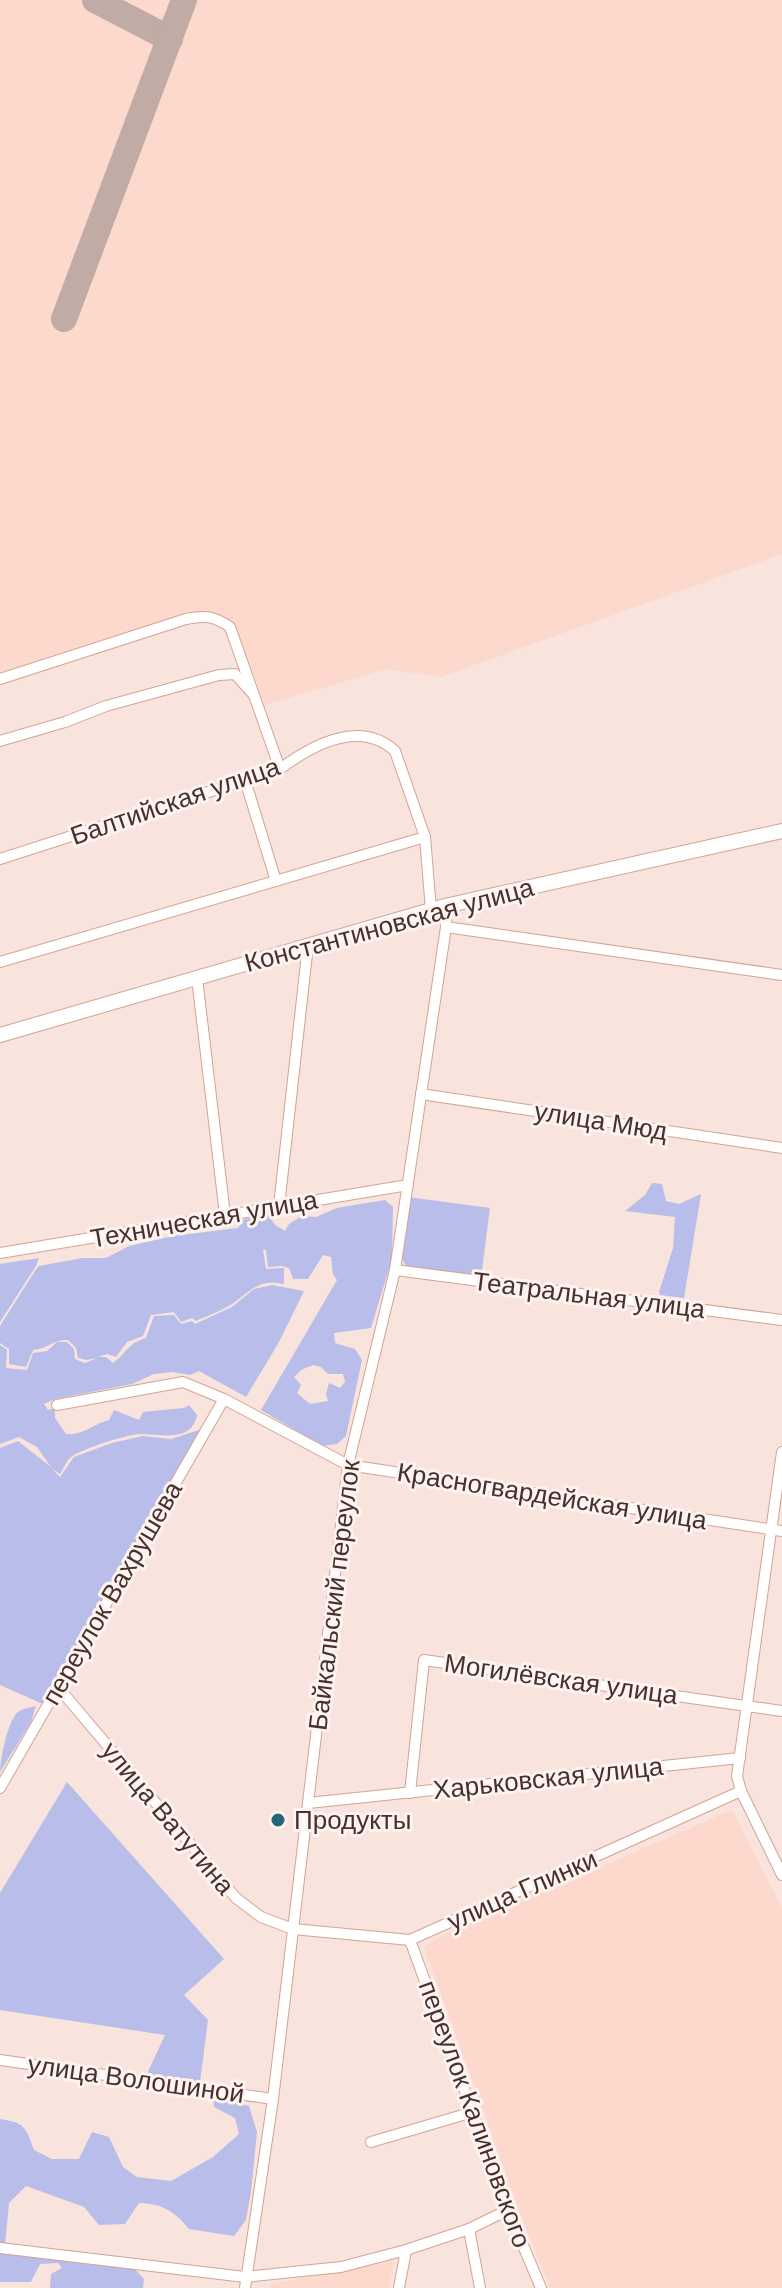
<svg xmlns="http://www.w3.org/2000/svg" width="782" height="2288" viewBox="0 0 782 2288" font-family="'DM Sans',sans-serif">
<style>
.built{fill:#fcd8cd}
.green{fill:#b8bee9;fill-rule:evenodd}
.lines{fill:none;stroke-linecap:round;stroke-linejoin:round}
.taxiway{stroke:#c0aba5;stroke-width:26}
.street-casing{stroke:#d3a393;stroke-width:12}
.secondary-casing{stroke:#d3a393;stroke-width:16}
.street{stroke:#fff;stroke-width:10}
.secondary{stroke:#fff;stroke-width:14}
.poi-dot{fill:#236779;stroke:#fef3f0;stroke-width:3}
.labels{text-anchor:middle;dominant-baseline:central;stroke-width:6;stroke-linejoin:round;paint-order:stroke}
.street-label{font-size:26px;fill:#46322c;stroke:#fef3f0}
.poi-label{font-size:26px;fill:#46322c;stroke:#fef3f0;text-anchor:start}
</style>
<rect width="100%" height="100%" fill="#f8e3dd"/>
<g class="built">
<polygon points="0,0 782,0 782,554 441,677 386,669 265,705 239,636 232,625 214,613 184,617 0,675"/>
<polygon points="732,1810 782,1908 782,2288 550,2288 522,2218 424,1947 444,1935"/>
<polygon points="394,2261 389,2288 270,2288 271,2284"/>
</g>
<g class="green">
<polygon points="652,1183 662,1184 666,1201 679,1204 701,1194 684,1298 660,1295 659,1292 673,1248 675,1217 625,1211 645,1195"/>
<polygon points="408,1197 490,1208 481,1278 408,1268 401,1258"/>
<path d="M385,1200L393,1207L392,1259L371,1328L334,1333L335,1343L355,1349L362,1360L346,1436L337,1444L322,1446L261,1410L337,1280L333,1274L331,1257L323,1255L308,1279H293L289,1268L282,1266L268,1267L266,1250L263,1249L266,1269L284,1268V1284C257,1279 251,1291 232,1304C221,1311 207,1316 196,1321L192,1318L181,1322L174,1312L151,1315L143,1336L127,1342L116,1357L107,1354L98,1357H106L113,1363C127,1353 126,1344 146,1338L154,1316L174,1315L181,1324L192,1321L195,1324L232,1307L254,1289L272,1285L304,1291L279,1342L246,1397L199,1371L190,1375L173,1372L154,1374L132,1384L55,1399L44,1404L48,1410L55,1408V1418L66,1434C85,1435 91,1425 109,1420L114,1410L139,1420L143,1412L184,1408L189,1405L197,1415C192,1443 161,1434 140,1434C128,1434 77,1450 70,1458C66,1462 63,1469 60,1474L52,1469L60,1477L74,1457L112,1443L143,1436L171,1439L202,1429L43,1704L0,1685V1448L18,1441L51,1467L37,1447L19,1437L0,1444V1345L7,1350L6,1368L27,1370L33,1353L47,1351L57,1342H67L74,1349L75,1359L85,1363L97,1358L86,1360L78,1358L76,1348L68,1340C54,1339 47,1349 33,1350L26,1367L9,1364V1349L0,1343V1326L35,1271L39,1266L83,1258H106L129,1246L173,1236L238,1228L244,1219L268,1214L275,1225L285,1231L289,1224L302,1216L316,1217L337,1208ZM313,1365L321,1367L328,1374H343L345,1382L340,1388L329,1383L326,1394L328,1401L310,1404L297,1393L301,1385L294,1377L301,1370Z"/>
<polygon points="39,1258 36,1266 0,1322 0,1264"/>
<path d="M36,1706L31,1722L0,1772C0,1759 8,1720 18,1712C22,1709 31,1707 36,1706Z"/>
<polygon points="67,1782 224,1959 184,1995 208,2020 200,2082 146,2076 165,2035 0,2010 0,1893"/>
<path d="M213,2096L249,2106L257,2132L251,2192L246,2220L234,2236L189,2229C176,2212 161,2203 139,2203L125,2224L99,2225L84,2207L26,2186L9,2203L5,2245L0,2244V2119C25,2123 26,2127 34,2150L52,2159H79L92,2132L109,2137L123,2167L137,2177L171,2181L213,2157L239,2134L235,2118L214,2107Z"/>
<polygon points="0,2250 132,2266 144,2279 143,2288 50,2288 51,2274 62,2268 58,2263 40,2264 31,2282 0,2282"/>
</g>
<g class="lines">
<g class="taxiway">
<polyline points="95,0 170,39"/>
<polyline points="64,319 184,0"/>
</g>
<defs>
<g id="street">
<path d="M0,679L186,619C204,615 214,616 230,627L280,769"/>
<polyline points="0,741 65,722 106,706 219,675 235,674 252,693"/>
<polyline points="245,780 276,881"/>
<path d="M0,859L280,769C312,745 360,719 395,751L425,837L431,910"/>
<polyline points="446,927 782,975"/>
<polyline points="0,962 425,837"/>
<polyline points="197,978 225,1215"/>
<polyline points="421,1094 782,1148"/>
<polyline points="279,1206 308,945"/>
<polyline points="0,1253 408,1185"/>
<polyline points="395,1270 782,1320"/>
<polyline points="57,1405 183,1382 224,1399 348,1465 782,1531"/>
<polyline points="782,1452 737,1776 741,1791 782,1875"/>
<polyline points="58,1687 236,1898 261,1917 293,1929 410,1940 741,1791"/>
<polyline points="0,1788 224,1399"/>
<polyline points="410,1793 424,1660 782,1711"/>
<polyline points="308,1803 740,1758"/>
<polyline points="410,1940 508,2210 541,2288"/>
<polyline points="0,2060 273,2099"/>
<polyline points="371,2142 473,2112"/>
<polyline points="469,2229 480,2288"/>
<polyline points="0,2248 245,2277 341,2267 406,2250 469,2229 508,2210"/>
<polyline points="245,2288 273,2099 348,1465 395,1270 446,927 445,906"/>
<polyline points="399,2288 406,2250"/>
</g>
<polyline id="secondary" points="0,1035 445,906 782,831"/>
</defs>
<use href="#street" class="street-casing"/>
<use href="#secondary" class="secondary-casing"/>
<use href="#street" class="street"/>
<use href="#secondary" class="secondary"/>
</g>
<circle class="poi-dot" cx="278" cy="1820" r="8"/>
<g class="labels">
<g class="street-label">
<text transform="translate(175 801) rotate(-19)">Балтийская улица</text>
<text transform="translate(389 925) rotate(-15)">Константиновская улица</text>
<text transform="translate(601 1121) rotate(9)">улица Мюд</text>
<text transform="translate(204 1219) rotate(-10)">Техническая улица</text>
<text transform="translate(589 1295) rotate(7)">Театральная улица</text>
<text transform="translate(552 1496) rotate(9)">Красногвардейская улица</text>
<text transform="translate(112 1593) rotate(-60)">переулок Вахрушева</text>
<text transform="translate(334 1595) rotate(-83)">Байкальский переулок</text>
<text transform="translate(561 1679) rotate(8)">Могилёвская улица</text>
<text transform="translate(548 1778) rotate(-6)">Харьковская улица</text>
<text transform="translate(168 1818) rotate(50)">улица Ватутина</text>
<text transform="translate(522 1890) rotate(-24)">улица Глинки</text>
<text transform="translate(136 2079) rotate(8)">улица Волошиной</text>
<text transform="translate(475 2114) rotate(70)">переулок Калиновского</text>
</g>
<g class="poi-label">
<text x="294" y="1820">Продукты</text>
</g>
</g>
</svg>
